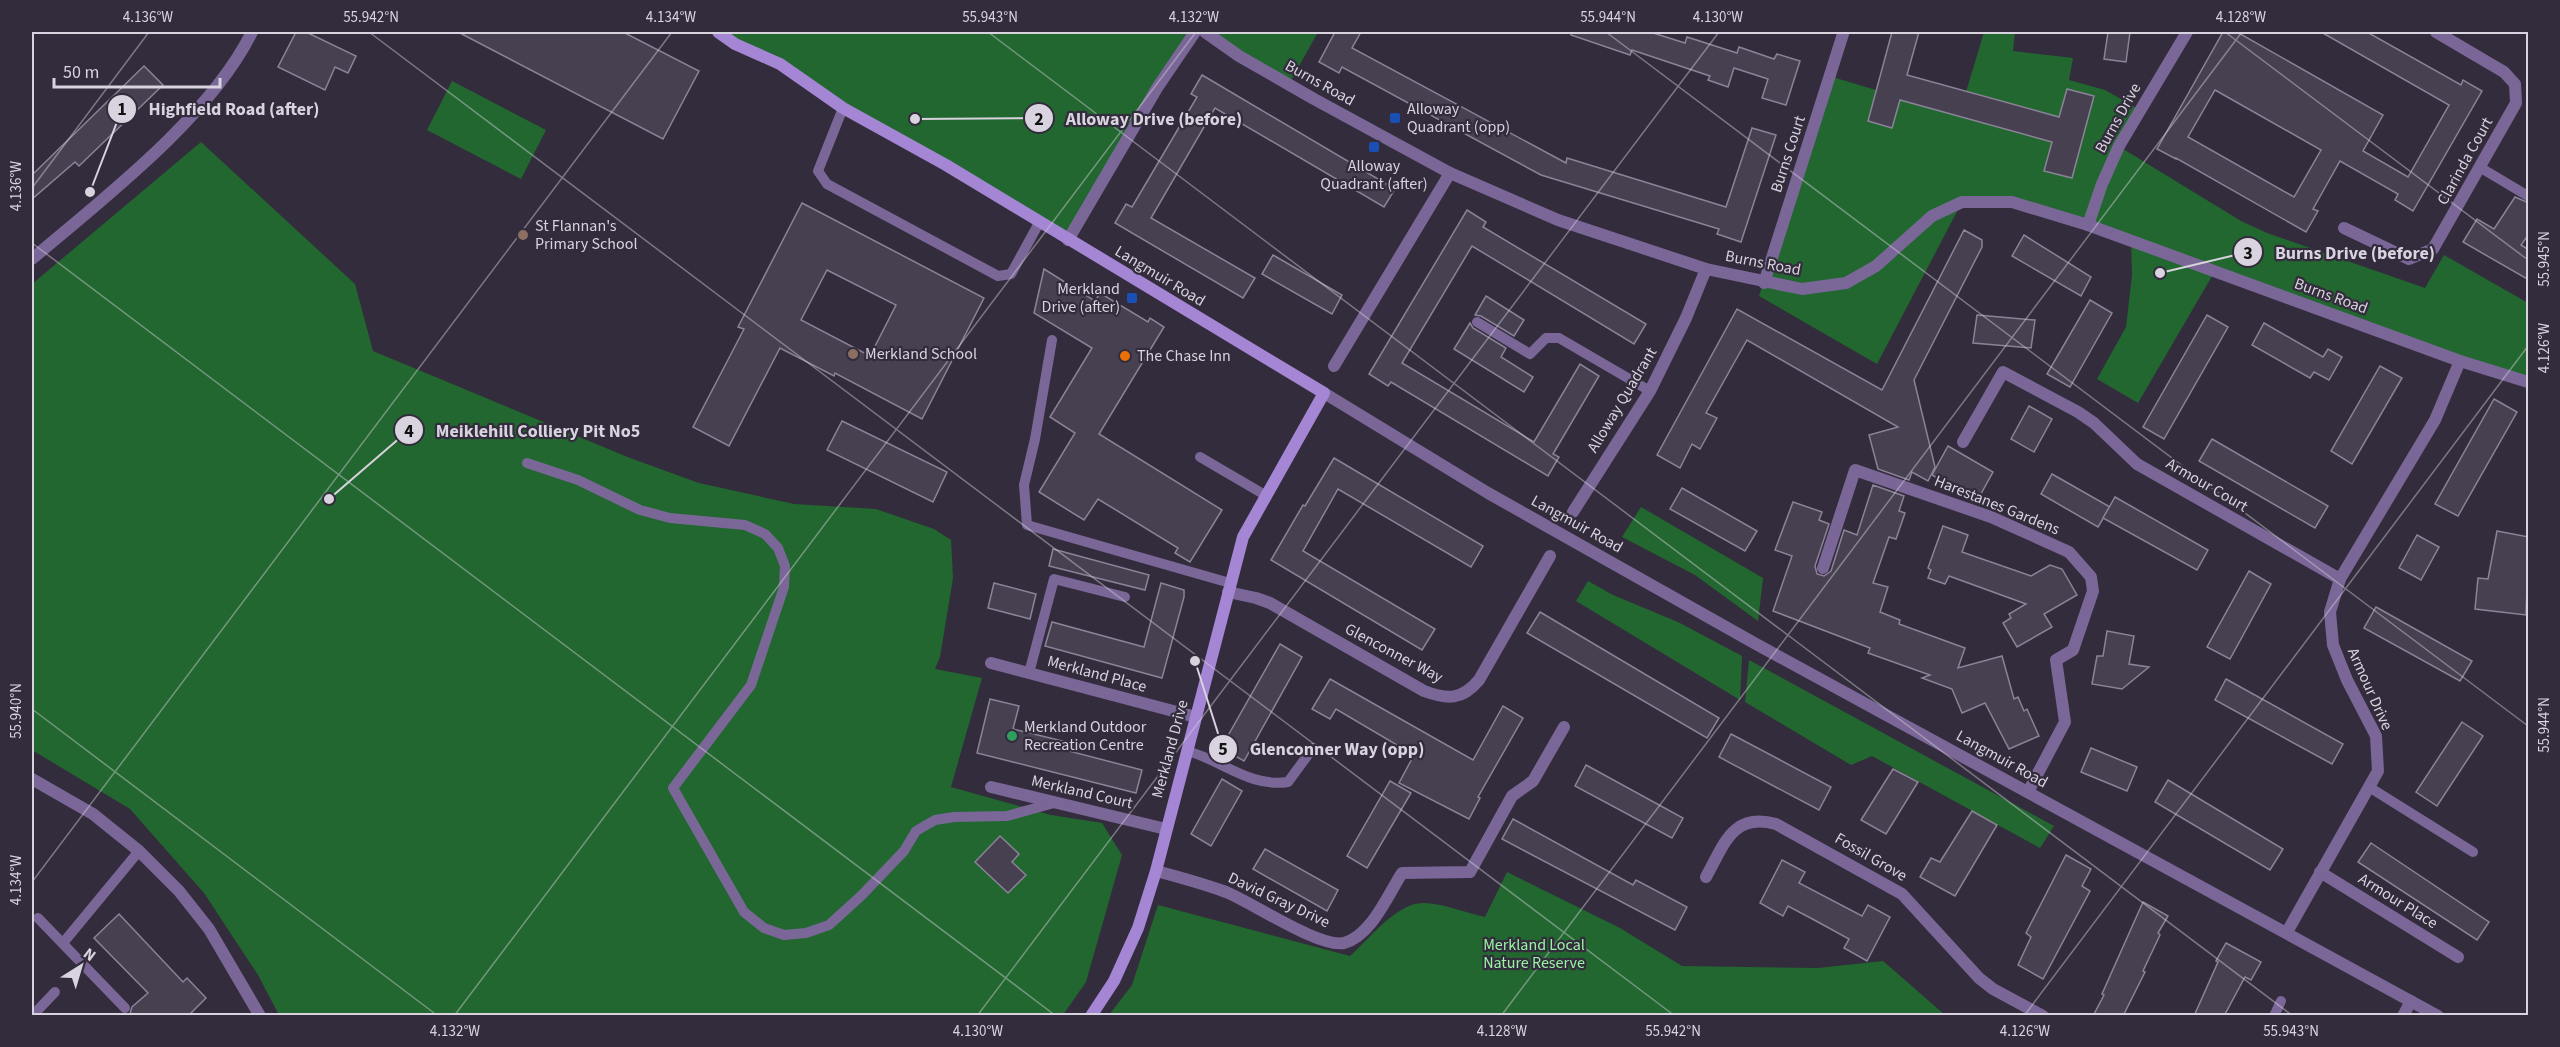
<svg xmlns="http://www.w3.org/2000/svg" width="2560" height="1047" viewBox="0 0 2560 1047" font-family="'Source Sans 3',sans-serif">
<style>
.green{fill:#22672f}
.building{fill:#474051;stroke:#8b8397;stroke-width:1.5;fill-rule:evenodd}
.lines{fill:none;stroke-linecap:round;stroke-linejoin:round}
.lane{stroke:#7a6798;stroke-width:10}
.street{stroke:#7a6798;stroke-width:12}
.secondary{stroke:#a486d4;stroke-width:12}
.ticks{fill:none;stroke:#d8d3de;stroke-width:1.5;stroke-opacity:0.45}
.transit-dot{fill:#1a4fb4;stroke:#332c3c;stroke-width:2}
.education-dot{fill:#8d6e63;stroke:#332c3c;stroke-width:2}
.food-dot{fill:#e8710a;stroke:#332c3c;stroke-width:2}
.leisure-dot{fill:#2e9e5b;stroke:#332c3c;stroke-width:2}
.labels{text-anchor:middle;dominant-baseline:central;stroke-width:4.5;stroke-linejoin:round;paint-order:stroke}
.street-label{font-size:16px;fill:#d8d3de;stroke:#332c3c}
.poi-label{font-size:16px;fill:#d8d3de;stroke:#332c3c;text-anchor:start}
.park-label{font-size:16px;fill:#98f4a3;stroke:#332c3c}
.leader{fill:none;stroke:#d8d3de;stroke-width:2}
.callout-dot{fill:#d8d3de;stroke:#332c3c;stroke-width:2}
.mark-label{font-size:18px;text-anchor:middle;font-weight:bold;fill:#111}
.callout-label{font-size:18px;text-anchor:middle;font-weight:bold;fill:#d8d3de;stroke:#332c3c;stroke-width:4.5;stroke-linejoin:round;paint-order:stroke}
.neatline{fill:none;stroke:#d8d3de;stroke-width:2}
.ticks-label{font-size:15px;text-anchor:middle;fill:#d8d3de}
</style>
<rect width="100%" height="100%" fill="#332c3c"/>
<g class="green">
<polygon points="718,32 1195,32 1068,240"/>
<polygon points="1205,32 1318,32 1289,84"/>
<polygon points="1984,32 2015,32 2013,51 2073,58 2069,80 2105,90 2140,110 2120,147 2241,221 2267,233 2425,288 2444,255 2528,303 2528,382 2215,271 2138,403 2097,379 2126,327 2132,275 2131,240 2012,202 1962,202 1877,364 1759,296 1829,76 1876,90 1868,121 1892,127 1900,100 2052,142 2094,96 2067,89 2059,117 1966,92"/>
<polygon points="452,81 546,130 521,179 427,130"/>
<polygon points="201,142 355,284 373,351 630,458 699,483 794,504 876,509 934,529 951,540 953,578 940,657 935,669 982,678 951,787 1051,815 1102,823 1122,855 1086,982 1063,1015 279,1015 258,975 204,893 130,809 32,750 32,284"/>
<polygon points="1641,507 1763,578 1758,621 1695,575 1622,537"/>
<polygon points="1588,581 1613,595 1678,622 1742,656 1740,700 1576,601"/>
<polygon points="1749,660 2054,826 2040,848 1872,756 1851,765 1745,702"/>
<path d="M1507,872L1620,928L1682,966L1818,968L1883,961L1945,1015H1109L1132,985L1158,905L1350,956C1369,939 1398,901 1425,903C1445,904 1466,913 1485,917Z"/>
</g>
<g class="building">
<polygon points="296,32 306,32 356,56 348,73 335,67 325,90 278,67"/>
<polygon points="458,32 623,32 699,71 663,139"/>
<polygon points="1335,32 1361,32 1352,48 1566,163 1567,158 1726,207 1752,128 1776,135 1741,242 1717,234 1719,229 1541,175 1342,67 1339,73 1319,62"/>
<polygon points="1571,32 1650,32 1685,43 1687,37 1737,53 1739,47 1774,59 1777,54 1800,61 1786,105 1762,98 1768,79 1734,68 1728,87 1708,80 1710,76 1632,50 1630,55 1571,35"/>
<polygon points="1892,32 1919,32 1907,75 2059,117 2067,89 2094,96 2072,178 2044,171 2052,142 1900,100 1892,128 1868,121"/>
<polygon points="2108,32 2130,32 2126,62 2104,59"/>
<path d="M2223,32H2237L2383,115L2363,151L2408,177L2449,105L2321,32H2367L2461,85L2463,80L2482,91L2413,211L2395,200L2398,194L2340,161L2313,209L2318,211L2306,232L2176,158V159L2157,149ZM2215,90L2321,150L2294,197L2188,137Z"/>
<polygon points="144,66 163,85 79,166 75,162 32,199 32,175"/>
<polygon points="1202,75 1395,189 1384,207 1215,108 1151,218 1255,278 1243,298 1115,223 1126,204 1132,207 1197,97 1191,94"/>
<polygon points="2515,197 2529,203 2529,234 2521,245 2529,250 2529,280 2463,242 2477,219 2494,229"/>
<path d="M802,203L984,298L922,419L835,373L834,376L780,348L729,446L693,427L744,329L738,327ZM827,270L896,305L870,356L801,320Z"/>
<polygon points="1467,210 1486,222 1483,227 1646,324 1634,344 1472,246 1402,363 1534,442 1580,364 1599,376 1553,454 1559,457 1548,476 1391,382 1388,386 1369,374"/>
<polygon points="1964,230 1982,240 1982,247 1914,380 1935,467 1928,481 1912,472 1909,480 1878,469 1869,435 1898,427 1747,340 1706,413 1717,418 1700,449 1692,444 1680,468 1657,455 1737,309 1882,390"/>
<polygon points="2024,235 2091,277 2081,296 2012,256"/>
<polygon points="1273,255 1342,295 1332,314 1262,274"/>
<polygon points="1044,269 1095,301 1100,293 1148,322 1150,318 1164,327 1099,434 1222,510 1190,562 1175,553 1178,548 1098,499 1084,520 1039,492 1075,433 1050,417 1092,348 1034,313"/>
<polygon points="1486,296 1524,320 1514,336 1481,316 1475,315"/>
<polygon points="2090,300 2112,313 2070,387 2047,374"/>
<polygon points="1977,315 2035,320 2031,348 1973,343"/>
<polygon points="2207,315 2228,327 2164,439 2143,427"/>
<polygon points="1470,323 1473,328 1506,348 1501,357 1533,377 1524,392 1454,349"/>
<polygon points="2264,323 2323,357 2328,349 2342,357 2329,380 2314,372 2310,378 2252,345"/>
<polygon points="2380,366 2402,378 2352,464 2331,451"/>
<polygon points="2494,399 2517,412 2458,516 2435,504"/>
<polygon points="2029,406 2052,419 2034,452 2011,439"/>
<polygon points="842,421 947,472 933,502 827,450"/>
<polygon points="2212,439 2328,506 2315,528 2199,461"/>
<polygon points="1948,446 1993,472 1977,501 1932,475"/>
<polygon points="1334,458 1483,546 1471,567 1338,489 1303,551 1435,629 1422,650 1271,560 1303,505 1305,506"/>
<polygon points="2052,474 2110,507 2098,527 2041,494"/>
<polygon points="1873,485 1904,496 1899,511 1905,513 1896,539 1889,537 1873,583 1888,587 1880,612 1900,620 1899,624 1965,648 1958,668 2002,656 2014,699 2018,697 2024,711 2027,709 2039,736 2009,749 1985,703 1962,713 1952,689 1922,678 1930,675 1868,653 1870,648 1773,611 1792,556 1775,550 1793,502 1822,512 1819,520 1829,524 1815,566 1817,574 1824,576 1831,571 1844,530 1857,535"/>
<polygon points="1682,488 1757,531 1745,551 1670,509"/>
<polygon points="2115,497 2208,550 2197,570 2103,518"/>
<polygon points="1943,526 1968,535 1962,552 2031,576 2050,565 2062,569 2077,595 2044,614 2052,627 2017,647 2003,623 2011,618 2009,614 2026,604 1949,576 1945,584 1928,578 1931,570 1928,568"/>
<polygon points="2497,531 2529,537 2526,615 2475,609 2478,578 2488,579"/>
<polygon points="2417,535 2439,547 2421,580 2399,568"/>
<polygon points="1053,549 1149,575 1145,590 1049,566"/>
<polygon points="2249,571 2271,584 2230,659 2207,647"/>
<polygon points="994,583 1036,594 1030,619 988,608"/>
<polygon points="1161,583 1184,590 1184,597 1162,678 1045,646 1052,622 1144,647"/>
<polygon points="2376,607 2472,661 2460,681 2364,628"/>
<polygon points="1540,612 1719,718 1707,738 1527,633"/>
<polygon points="2107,631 2134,636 2129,664 2149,667 2122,689 2092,684 2097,656 2103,656"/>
<polygon points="1280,644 1302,657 1244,761 1221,748"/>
<polygon points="1330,679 1473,760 1503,706 1523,718 1478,797 1480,798 1469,819 1399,783 1414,755 1336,709 1330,719 1312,709"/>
<polygon points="2226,679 2343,744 2332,764 2215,700"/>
<polygon points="990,699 1019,706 1013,729 1071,743 1069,751 1142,770 1136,793 977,753"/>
<polygon points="2462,722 2483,736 2437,806 2416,792"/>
<polygon points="1731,734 1831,787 1819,810 1719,757"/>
<polygon points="2091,748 2137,767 2127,791 2081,772"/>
<polygon points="1586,765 1683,818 1672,838 1575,786"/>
<polygon points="1893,769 1918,782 1886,834 1861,820"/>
<polygon points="1222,779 1242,791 1211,846 1191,834"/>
<polygon points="2168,780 2283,849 2270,870 2155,802"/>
<polygon points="1390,781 1411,793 1367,868 1347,856"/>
<polygon points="1972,811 1997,825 1955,896 1920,877 1931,858 1940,862"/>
<polygon points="1513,819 1633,885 1636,880 1687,907 1675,930 1502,839"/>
<polygon points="1000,836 1019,854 1012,862 1026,875 1008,893 975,862"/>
<polygon points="2371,843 2489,922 2477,940 2358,862"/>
<polygon points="1265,849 1338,890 1327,911 1253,869"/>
<polygon points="2066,855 2091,869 2082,886 2090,891 2043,979 2018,965 2031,937 2026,933"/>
<polygon points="1782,860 1805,872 1799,883 1862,916 1868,905 1890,917 1867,961 1844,948 1849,939 1818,922 1788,906 1783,916 1760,903"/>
<polygon points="2143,902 2168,916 2158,933 2160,935 2143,971 2145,972 2123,1016 2093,1016 2104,995 2102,994"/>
<polygon points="119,914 183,982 187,978 206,998 188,1016 124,1016 130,1014 132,1007 148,993 94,938"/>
<polygon points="2226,943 2261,962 2251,980 2245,977 2224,1016 2194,1016 2218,962 2216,961"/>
</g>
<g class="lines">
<g class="lane">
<polyline points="843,108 818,171 827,184 998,276 1011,274 1039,223"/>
<polyline points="2481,168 2528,196"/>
<polyline points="1477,322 1530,354 1546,338 1559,338 1650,391"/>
<polyline points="1052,340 1035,439 1024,485 1027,525 1230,583"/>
<polyline points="1200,457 1265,495"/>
<polyline points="527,463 578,480 640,510 670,518 745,525 765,534 778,548 785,566 784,587 751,685 673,788 744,912 764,928 784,935 806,933 829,925 862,895 904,851 916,831 935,820 954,817 1007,816 1054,803"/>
<polyline points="1029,673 1054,579 1125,597"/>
<path d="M1187,751C1222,760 1250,788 1288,782L1313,748"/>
<polyline points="2369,787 2473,852"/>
<polyline points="38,918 125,1008"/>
<polyline points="63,943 139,851"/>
<polyline points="37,1016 35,1013 55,992"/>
<polyline points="2274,1016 2281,1001"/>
</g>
<g class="street">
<polyline points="1205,32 1239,56 1314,99 1450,173 1558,220 1706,269 1802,289 1846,283 1876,266 1932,216 1962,202 2012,202 2088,225 2460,361 2528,382"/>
<polyline points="2088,225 2102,184 2119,146 2187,32"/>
<polyline points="2344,228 2409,259 2433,249 2516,103 2515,84 2504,72 2436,32"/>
<polyline points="1068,240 1157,88 1195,32"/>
<path d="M32,259C104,198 210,117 252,32"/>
<polyline points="1764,283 1843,34"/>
<polyline points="1334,366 1450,173"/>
<polyline points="1324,393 1488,493 1756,644 2438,1016"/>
<polyline points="1963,442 2003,372 2078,412 2094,423 2137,464 2340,579"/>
<polyline points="1573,512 1650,391 1686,318 1706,269"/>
<polyline points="1823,568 1855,470 1991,517 2069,552 2091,577 2093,591 2073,650 2056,660 2065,722 2028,792"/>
<path d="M1228,592L1256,598L1270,603L1424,691C1448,700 1462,700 1479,680L1550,556"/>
<polyline points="991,663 1196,717"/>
<polyline points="32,779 93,814 139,851 179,891 209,929 260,1016"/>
<polyline points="991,787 1166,829"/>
<path d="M1156,871C1179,877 1204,884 1226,892C1253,903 1319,948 1344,943C1371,936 1388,895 1402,873L1470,872L1512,796L1533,781L1564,727"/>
<polyline points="2320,872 2458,957"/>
<path d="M1706,877C1724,845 1732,812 1776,824L1902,894L1979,978L1993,989L2043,1016"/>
<polyline points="2287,932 2378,771 2376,736 2347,680 2333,645 2330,612 2340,579 2435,420 2460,361"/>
<polyline points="2403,1016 2411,1001"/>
</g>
<polyline class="secondary" points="718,32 735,44 780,64 843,108 946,165 1324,393 1243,537 1156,871 1138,928 1114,981 1091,1016"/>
</g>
<path class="ticks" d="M369,32L1675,1016M988,32L2293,1016M1606,32L2528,726M2225,32L2528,260M32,188L149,32M32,243L1056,1016M32,709L438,1016M32,882L672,32M454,1016L1196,32M977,1016L1719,32M1501,1016L2242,32M2024,1016L2528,346"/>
<g class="transit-dot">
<rect x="1389" y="112" width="12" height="12" rx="3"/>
<rect x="1368" y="141" width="12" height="12" rx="3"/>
<rect x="1126" y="292" width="12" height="12" rx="3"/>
</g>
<g class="education-dot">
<circle cx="523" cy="235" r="6"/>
<circle cx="853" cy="354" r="6"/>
</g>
<circle class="food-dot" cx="1125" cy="356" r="6"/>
<circle class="leisure-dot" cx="1012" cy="736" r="6"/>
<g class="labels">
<g class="street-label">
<text transform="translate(1320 83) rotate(29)">Burns Road</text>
<text transform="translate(2118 118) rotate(-61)">Burns Drive</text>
<text transform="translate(1788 154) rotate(-72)">Burns Court</text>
<text transform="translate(2465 161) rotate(-61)">Clarinda Court</text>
<text transform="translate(1763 263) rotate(11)">Burns Road</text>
<text transform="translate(1160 276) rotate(31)">Langmuir Road</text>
<text transform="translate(2331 296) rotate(20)">Burns Road</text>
<text transform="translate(1622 400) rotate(-59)">Alloway Quadrant</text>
<text transform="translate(2207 485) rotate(30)">Armour Court</text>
<text transform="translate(1997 505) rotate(22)">Harestanes Gardens</text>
<text transform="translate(1577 524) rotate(29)">Langmuir Road</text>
<text transform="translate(1394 653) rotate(28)">Glenconner Way</text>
<text transform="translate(1097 674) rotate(15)">Merkland Place</text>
<text transform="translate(2370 689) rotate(66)">Armour Drive</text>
<text transform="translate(1170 749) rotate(-75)">Merkland Drive</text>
<text transform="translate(2002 759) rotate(29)">Langmuir Road</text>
<text transform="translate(1082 792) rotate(13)">Merkland Court</text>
<text transform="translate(1871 857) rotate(30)">Fossil Grove</text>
<text transform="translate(1279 900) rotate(25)">David Gray Drive</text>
<text transform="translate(2398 901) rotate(32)">Armour Place</text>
</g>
<g class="poi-label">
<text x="1407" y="109">Alloway<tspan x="1407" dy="18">Quadrant (opp)</tspan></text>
<text x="1374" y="166" text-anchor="middle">Alloway<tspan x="1374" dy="18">Quadrant (after)</tspan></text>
<text x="535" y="226">St Flannan's<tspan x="535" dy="18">Primary School</tspan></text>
<text x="1120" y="289" text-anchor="end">Merkland<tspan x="1120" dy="18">Drive (after)</tspan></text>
<text x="865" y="354">Merkland School</text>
<text x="1137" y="356">The Chase Inn</text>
<text x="1024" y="727">Merkland Outdoor<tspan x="1024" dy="18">Recreation Centre</tspan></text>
</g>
<g class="park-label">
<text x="1534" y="945">Merkland Local<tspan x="1534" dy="18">Nature Reserve</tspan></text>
</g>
</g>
<path class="leader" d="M90 192L122 109M915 119L1039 118M2160 273L2248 252M329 499L409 430M1195 661L1223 749"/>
<g class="callout-dot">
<circle cx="90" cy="192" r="6"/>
<circle cx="915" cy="119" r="6"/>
<circle cx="2160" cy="273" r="6"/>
<circle cx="329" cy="499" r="6"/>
<circle cx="1195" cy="661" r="6"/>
<circle cx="122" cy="109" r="15"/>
<circle cx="1039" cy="118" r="15"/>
<circle cx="2248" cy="252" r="15"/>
<circle cx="409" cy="430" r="15"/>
<circle cx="1223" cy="749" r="15"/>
</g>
<g class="mark-label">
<text x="122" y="115">1</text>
<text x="1039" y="125">2</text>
<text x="2248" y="259">3</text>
<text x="409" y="437">4</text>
<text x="1223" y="755">5</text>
</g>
<g class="callout-label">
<text x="234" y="115">Highfield Road (after)</text>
<text x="1154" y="125">Alloway Drive (before)</text>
<text x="2355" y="259">Burns Drive (before)</text>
<text x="538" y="437">Meiklehill Colliery Pit No5</text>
<text x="1337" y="755">Glenconner Way (opp)</text>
</g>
<rect width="2560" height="1047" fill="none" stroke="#332c3c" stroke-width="66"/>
<g transform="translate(81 966) rotate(37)" stroke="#332c3c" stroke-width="4.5" paint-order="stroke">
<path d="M0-4.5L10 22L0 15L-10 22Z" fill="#d8d3de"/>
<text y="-9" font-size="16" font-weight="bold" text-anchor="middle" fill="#d8d3de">N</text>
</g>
<path d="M54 78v9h166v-9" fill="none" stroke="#d8d3de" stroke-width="3"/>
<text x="63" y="78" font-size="18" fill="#d8d3de" stroke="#332c3c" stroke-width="4.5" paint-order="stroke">50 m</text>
<rect x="33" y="33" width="2494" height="981" class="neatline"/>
<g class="ticks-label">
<text x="148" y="22">4.136°W</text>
<text x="371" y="22">55.942°N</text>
<text x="671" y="22">4.134°W</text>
<text x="990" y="22">55.943°N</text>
<text x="1194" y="22">4.132°W</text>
<text x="1608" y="22">55.944°N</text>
<text x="1718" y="22">4.130°W</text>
<text x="2241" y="22">4.128°W</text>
<text transform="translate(16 186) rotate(-90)" y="5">4.136°W</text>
<text transform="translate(2544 259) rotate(-90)" y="5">55.945°N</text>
<text transform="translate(2544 348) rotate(-90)" y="5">4.126°W</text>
<text transform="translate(16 711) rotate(-90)" y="5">55.940°N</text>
<text transform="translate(2544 725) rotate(-90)" y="5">55.944°N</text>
<text transform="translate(16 880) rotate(-90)" y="5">4.134°W</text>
<text x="455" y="1036">4.132°W</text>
<text x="978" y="1036">4.130°W</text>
<text x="1502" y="1036">4.128°W</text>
<text x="1673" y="1036">55.942°N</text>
<text x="2025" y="1036">4.126°W</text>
<text x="2291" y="1036">55.943°N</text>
</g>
</svg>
